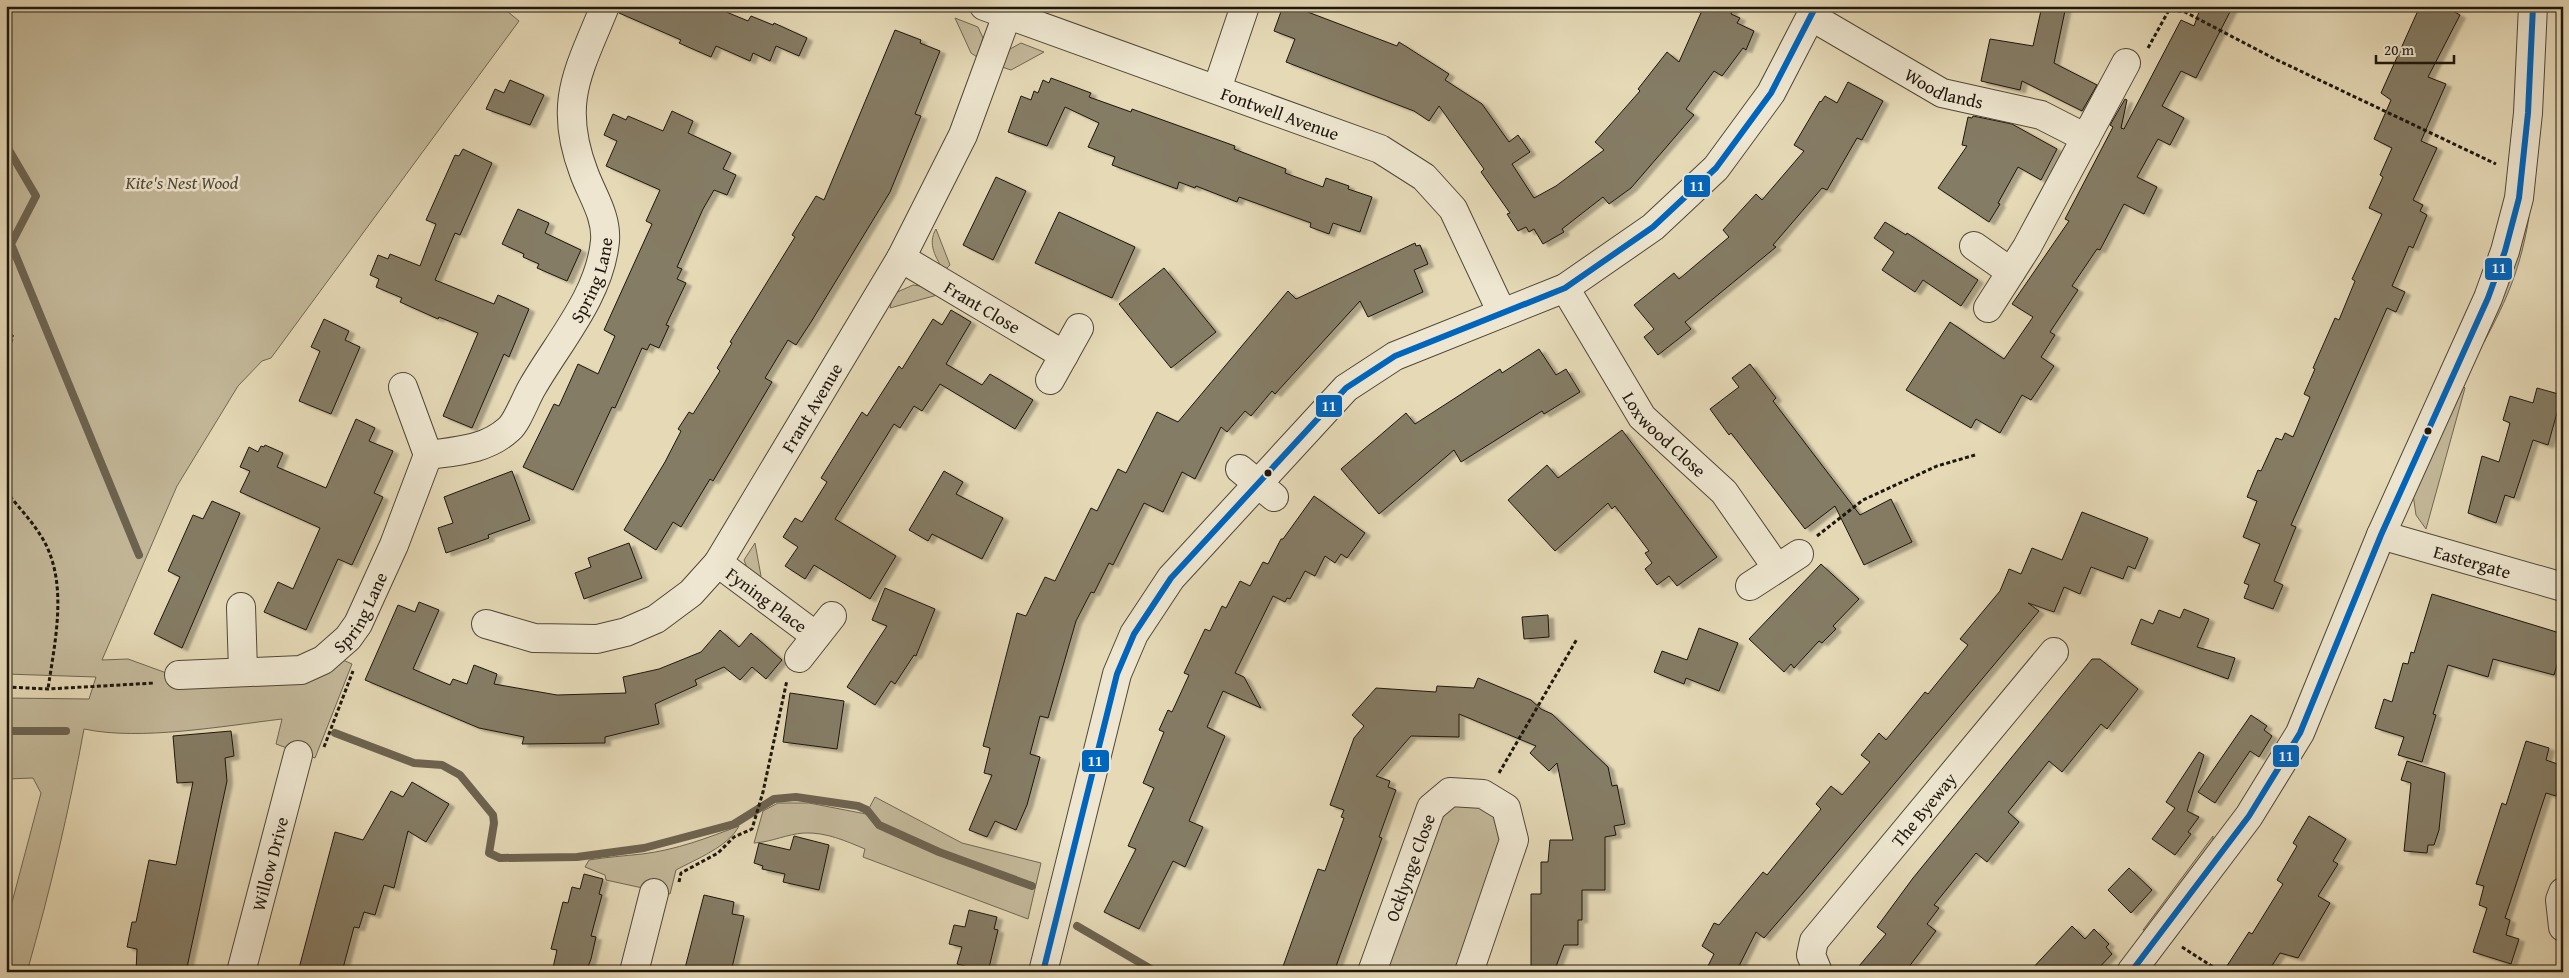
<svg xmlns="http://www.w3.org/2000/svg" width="2569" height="978" viewBox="0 0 2569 978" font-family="'Gentium Book Plus',serif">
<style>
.green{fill:#c3b899;stroke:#706753}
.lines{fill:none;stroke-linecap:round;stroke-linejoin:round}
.stream{stroke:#6d6350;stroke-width:8}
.building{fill:#857b65;stroke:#1e160d;filter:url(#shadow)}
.minor-casing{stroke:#504737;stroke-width:30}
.path{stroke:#1e160d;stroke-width:3;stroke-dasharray:4 2.5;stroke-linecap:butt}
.minor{stroke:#eee6d0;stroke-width:28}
.bus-1-casing{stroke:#eee6d0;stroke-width:10}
.bus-1{stroke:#0065bd;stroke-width:6}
.bus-dot{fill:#1e160d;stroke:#eee6d0;stroke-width:2}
.labels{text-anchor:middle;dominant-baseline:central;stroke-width:5;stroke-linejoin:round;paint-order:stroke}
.street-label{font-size:18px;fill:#1e160d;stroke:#eee6d0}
.park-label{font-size:18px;font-style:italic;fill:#504737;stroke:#eee6d0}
.line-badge{stroke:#eee6d0;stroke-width:2}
.badge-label{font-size:14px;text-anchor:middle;font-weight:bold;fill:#fff}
</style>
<defs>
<filter id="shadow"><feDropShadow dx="5.5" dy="3" stdDeviation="1" flood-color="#0004"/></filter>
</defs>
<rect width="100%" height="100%" fill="#e5d9b6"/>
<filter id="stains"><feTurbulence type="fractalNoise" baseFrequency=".004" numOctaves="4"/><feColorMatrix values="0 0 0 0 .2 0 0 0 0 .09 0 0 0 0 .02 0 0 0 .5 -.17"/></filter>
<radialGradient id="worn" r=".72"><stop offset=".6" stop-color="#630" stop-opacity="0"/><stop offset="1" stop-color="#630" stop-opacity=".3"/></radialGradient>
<g class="green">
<path d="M6,6H501L519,21L271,358L262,361L238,386L177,486L102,660L128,659L172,675L343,660L352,664L315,758L276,744L282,719C223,726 140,741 84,729C69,811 50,891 27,972H6V925L41,793L33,778L6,779V698L89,699L96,677L6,674Z"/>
<polygon points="955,18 978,27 983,38 977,57 971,53"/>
<polygon points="1021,43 1044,52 1011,70 1002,67 1010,49"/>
<path d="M2525,216L2529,217C2521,266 2508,298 2484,342L2481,341Z"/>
<path d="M936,229L950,265L944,271C936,258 927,244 936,229Z"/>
<polygon points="913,285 935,288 941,294 890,308 893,294"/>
<polygon points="2462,385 2465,388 2426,529 2416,515 2413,494"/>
<polygon points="755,543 761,576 757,582 749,573 744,560"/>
<path d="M875,797L962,843L1041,863L1028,919L863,857L865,849C846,841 826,832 804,833C787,834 772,842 754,843L763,811L778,803H809L866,814Z"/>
<polygon points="1455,800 1498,813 1505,837 1460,972 1382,972 1439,812"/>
<path d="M739,826C728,847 696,859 676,870L670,894L606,880L605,875L585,867L589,860C607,857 624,856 642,854C676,850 707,838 739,826Z"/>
<polygon points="2213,836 2213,843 2147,931 2143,930"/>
</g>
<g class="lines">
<g class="stream">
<polyline points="6,145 36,196 11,244 139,555"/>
<polyline points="6,731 66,731"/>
<polyline points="335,733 414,763 442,765 460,775 493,815 494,823 489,853 500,858 577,857 644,848 734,824 774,799 796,797 858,806 867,810 879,825 939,852 1032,886"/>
<polyline points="1077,926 1156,972"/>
</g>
</g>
<g class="building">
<polygon points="620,6 712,6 748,21 751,16 773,25 774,23 807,38 799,56 776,46 770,61 753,53 750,61 716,46 711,57 679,43 681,40 619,13"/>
<polygon points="1283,6 1292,6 1397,46 1399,42 1449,74 1445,80 1482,104 1509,142 1518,135 1530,152 1512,164 1534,198 1556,186 1604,150 1595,142 1640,91 1638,89 1667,52 1679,62 1704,6 1734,6 1731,14 1740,18 1737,23 1754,31 1746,50 1743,48 1722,76 1714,71 1686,109 1694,115 1631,188 1609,204 1603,197 1562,229 1564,232 1543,244 1534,229 1529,232 1526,227 1518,231 1507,214 1510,213 1481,172 1484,169 1439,106 1429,121 1414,111 1286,62 1295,39 1274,31"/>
<polygon points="2042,6 2066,6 2054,63 2097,85 2082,111 2022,81 2020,90 1981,81 1990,39 2033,46"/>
<polygon points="2201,6 2233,6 2196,78 2181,71 2162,106 2184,118 2170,145 2158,139 2137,177 2157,187 2144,214 2124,204 2100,250 2097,249 2072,286 2078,290 2050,332 2055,335 2041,357 2054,366 2031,400 2022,395 2000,433 1976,419 1971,428 1906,390 1950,322 2004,359 2033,317 2012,304 2069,221 2065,219 2113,127 2110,125 2125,99 2127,100 2121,128 2124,129 2181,20 2194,26"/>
<polygon points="2420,6 2444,6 2460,15 2428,77 2446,84 2421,141 2437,148 2413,200 2423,205 2420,211 2427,215 2413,248 2409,246 2392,286 2405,292 2396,312 2387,308 2291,525 2296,527 2274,581 2283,585 2273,609 2244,598 2249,585 2244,583 2260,544 2243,537 2257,501 2247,497 2258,470 2261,471 2276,438 2282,440 2285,433 2293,437 2310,397 2304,394 2315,369 2313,368 2335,318 2339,320 2355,281 2352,279 2382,214 2369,208 2383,177 2380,175 2392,148 2374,139 2391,100 2381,93"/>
<polygon points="895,30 921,40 920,43 940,51 915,114 921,116 890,192 811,322 796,345 788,340 765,378 772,382 713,481 710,479 681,527 673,522 656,550 624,530 665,462 681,431 678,429 689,412 693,414 720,371 717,368 732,343 730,342 795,237 792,235 816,196 824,200"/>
<polygon points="1051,78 1091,93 1089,97 1131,112 1132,109 1235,146 1234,149 1286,169 1285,173 1323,187 1326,178 1349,186 1348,189 1372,197 1360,232 1333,223 1329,234 1310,227 1311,223 1239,197 1237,202 1196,186 1195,188 1179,182 1177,189 1112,165 1115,157 1088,147 1099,123 1065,107 1047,146 1008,132 1021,96 1031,100 1034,91 1038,93 1043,80 1049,83"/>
<polygon points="510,80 544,95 530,125 486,109 495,89 504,93"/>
<polygon points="1848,82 1883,101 1862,140 1857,138 1827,190 1822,188 1773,245 1776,247 1685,322 1691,329 1658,355 1644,337 1654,329 1634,305 1674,273 1679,279 1729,237 1723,230 1756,194 1762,200 1804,151 1794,145 1820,101 1821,102 1825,96 1837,103"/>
<polygon points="672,111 693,121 688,133 731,153 723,169 736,175 727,195 714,190 703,209 677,267 682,269 677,279 686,283 666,325 669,326 659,348 650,344 647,350 642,348 615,408 612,407 573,490 523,467 554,404 559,406 578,364 598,374 615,336 604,330 652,224 646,221 660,190 606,166 617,141 604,135 613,114 626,120 628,116 663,131"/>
<polygon points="1973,116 2012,124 2057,149 2041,180 2018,167 1998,203 2000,204 1989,222 1938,188 1967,146 1962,145 1968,117 1972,118"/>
<polygon points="463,149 492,163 460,235 455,233 435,280 494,304 498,295 529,309 509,357 504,354 472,428 443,416 478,333 439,317 438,319 400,302 402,298 376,287 379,279 370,275 378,255 388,259 390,254 420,266 436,224 426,220 455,155 459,156"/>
<polygon points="996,177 1026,191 993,260 963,245"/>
<polygon points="518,209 549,223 545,233 581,250 567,281 537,268 539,264 523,257 524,254 502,244"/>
<polygon points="1059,212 1135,247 1112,298 1035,263"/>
<polygon points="1885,222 1906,235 1907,233 1978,280 1961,306 1923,280 1915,292 1882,270 1894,252 1874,238"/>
<polygon points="1415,243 1416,246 1420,245 1428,264 1414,270 1423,292 1368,317 1360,301 1275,394 1272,391 1251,416 1245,411 1227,432 1221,427 1195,479 1182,472 1163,512 1144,503 1113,565 1109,563 1094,593 1091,592 1076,621 1048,718 1040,716 1030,754 1040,757 1027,805 1016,830 995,821 987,837 969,830 992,775 984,773 990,748 983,746 1017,613 1026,616 1045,577 1055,581 1091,508 1097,511 1118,469 1126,473 1157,412 1178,422 1288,291 1296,299"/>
<polygon points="1164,268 1216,332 1171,368 1119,304"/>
<polygon points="951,310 971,322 946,364 982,385 990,374 1033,400 1015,429 940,384 922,411 914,406 900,428 894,424 835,519 896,556 870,599 814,565 805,579 785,566 798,547 783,537 795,518 802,522 827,482 821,478 862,412 867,416 899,366 902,369 933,319 942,325"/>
<polygon points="324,319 349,331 345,340 360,347 331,414 299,401 320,351 311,347"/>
<polygon points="1539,349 1556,375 1566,369 1580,392 1544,414 1542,411 1461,462 1454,450 1379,514 1341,469 1406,413 1415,424 1500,369 1502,373"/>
<polygon points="1750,364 1776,398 1773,401 1860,515 1891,499 1912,542 1864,565 1835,506 1805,529 1731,433 1729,435 1710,409 1739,387 1732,378"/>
<polygon points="2537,388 2562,395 2548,445 2533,440 2514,498 2505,495 2496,523 2468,513 2482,456 2499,462 2510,423 2503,420 2510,396 2533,403"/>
<polygon points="356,419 375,428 369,441 393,451 374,493 383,497 352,565 338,559 306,630 264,612 278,582 293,589 320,528 240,492 250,471 240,467 249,447 258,452 261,446 264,447 265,445 283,453 277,467 326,488"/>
<polygon points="1622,430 1717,557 1677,586 1669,576 1657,585 1645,569 1652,563 1645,553 1649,551 1615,506 1612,509 1608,503 1555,551 1508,500 1547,465 1558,478"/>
<polygon points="512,471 530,520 488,535 489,538 446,553 438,528 453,523 444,497"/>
<polygon points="944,471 963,482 956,494 1003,518 982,559 932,534 928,541 909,530"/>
<polygon points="1314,496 1365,533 1347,558 1341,554 1335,563 1325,556 1315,576 1305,571 1290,599 1287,598 1285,602 1273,596 1235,673 1244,677 1261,708 1223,691 1207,727 1225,736 1189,821 1203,827 1185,867 1173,861 1139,929 1104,912 1136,849 1128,846 1154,788 1143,783 1164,732 1159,730 1168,710 1172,712 1189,675 1184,673 1205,629 1210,631 1222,606 1226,608 1240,581 1250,586 1263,562 1268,564 1281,539 1283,539"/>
<polygon points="212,501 240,513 182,648 154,634 180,577 168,571 193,515 203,519"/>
<polygon points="2082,512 2148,538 2135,569 2128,566 2123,579 2091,567 2080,594 2064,587 2054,612 2028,603 2039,611 1803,893 1764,938 1756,932 1736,972 1705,972 1714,954 1702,946 1714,923 1719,925 1763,872 1767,875 1821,809 1816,804 1831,786 1842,795 1870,762 1861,755 1879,733 1886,740 1925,692 1928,694 1968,645 1960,639 2000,591 2009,569 2021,574 2032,548 2062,560"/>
<polygon points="629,543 642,578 584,599 575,573 591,567 588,558"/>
<polygon points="1821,564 1859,599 1833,626 1836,629 1822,643 1819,641 1794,668 1791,664 1784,672 1749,639"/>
<polygon points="885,588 935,609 916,656 914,655 895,684 891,681 875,705 847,687 887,626 872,620"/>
<polygon points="2432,594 2563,634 2563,645 2554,675 2493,659 2488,677 2448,665 2433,714 2436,715 2422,762 2398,755 2404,737 2375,728 2384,699 2392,702 2403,663 2408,664 2411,652 2414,653"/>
<polygon points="419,602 439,610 413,669 450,685 453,679 467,684 474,665 497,674 494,684 557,695 626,693 623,677 659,669 701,652 720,630 739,647 751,633 782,660 766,679 752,667 740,680 724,667 695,680 697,685 655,704 659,724 605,737 605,743 522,744 524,737 479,728 365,680 398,605 415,612"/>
<polygon points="2184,609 2209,619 2197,647 2235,658 2228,679 2131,644 2141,619 2153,624 2159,610 2180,618"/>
<polygon points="1548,615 1549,637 1524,639 1522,617"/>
<polygon points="1699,628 1738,643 1719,691 1686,678 1684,684 1654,672 1662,651 1687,660"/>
<polygon points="2092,659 2100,659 2138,689 2107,729 2101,724 2062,772 2049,761 2008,812 2019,822 1987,862 1976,853 1934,905 1939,908 1927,924 1936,931 1905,972 1854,972 1886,934 1877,927 1913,878"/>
<polygon points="1478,678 1531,700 1541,709 1552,714 1608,767 1612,786 1617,785 1625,824 1614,826 1616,835 1605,837 1605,890 1582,890 1582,920 1578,920 1578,945 1564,945 1554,972 1531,972 1531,894 1541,894 1541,862 1548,862 1550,840 1573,840 1557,763 1549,771 1530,753 1536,746 1459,714 1459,737 1411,736 1376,776 1390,781 1388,787 1396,790 1379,837 1382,838 1334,972 1281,972 1318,869 1325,871 1344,818 1341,817 1344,810 1330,805 1354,738 1364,726 1352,715 1376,688 1436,692 1437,686 1474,688"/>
<polygon points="790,693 844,701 837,749 783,742"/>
<polygon points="2251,715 2267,726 2264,730 2272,736 2259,757 2250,751 2215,803 2198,792"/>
<polygon points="231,731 234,756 225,758 227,781 186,972 136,972 137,949 127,947 132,922 136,922 149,860 176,865 193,782 177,783 173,736"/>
<polygon points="2526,741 2549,748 2546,760 2563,766 2563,773 2556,796 2546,793 2505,918 2510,920 2506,935 2519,939 2511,964 2473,952 2487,908 2479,905 2484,886 2476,884 2502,803 2506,805"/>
<polygon points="2199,752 2204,755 2187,811 2199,817 2188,832 2191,834 2175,855 2152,839 2175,808 2166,802"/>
<polygon points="2407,761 2445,773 2439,830 2434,845 2428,845 2427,853 2404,851 2411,783 2401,780"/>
<polygon points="412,782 449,804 426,842 408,831 394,888 384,885 375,915 364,912 359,928 354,927 342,972 298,972 335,832 363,840 391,791 403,797"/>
<polygon points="2309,816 2346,839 2333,861 2338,864 2318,896 2330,903 2298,958 2280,953 2268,972 2223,972 2249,932 2252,934 2283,884 2277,880 2297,846 2293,843"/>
<polygon points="794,836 829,845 819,890 783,882 785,874 762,869 763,866 754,863 759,843 790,850"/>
<polygon points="2129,868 2152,890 2131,913 2108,890"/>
<polygon points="584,874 603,879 599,894 602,895 591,936 596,937 591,959 586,972 552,972 557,950 551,949 563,902 568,903 572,887 580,889"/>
<polygon points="704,895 734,902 732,914 744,916 731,972 684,972"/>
<polygon points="969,910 997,917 994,929 998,930 988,972 957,964 962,947 949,944 954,925 965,927"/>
<polygon points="2072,926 2085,939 2094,929 2109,944 2106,947 2112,954 2095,972 2029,972"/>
</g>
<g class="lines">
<defs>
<g id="minor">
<path id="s1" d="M984,6L1380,149L1424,177L1453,209L1502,313"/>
<path id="s2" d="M1812,17L1942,93L2041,115L2086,138"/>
<polyline points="1217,89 1245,6"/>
<polyline points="1974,246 2011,272"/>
<path id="s3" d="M901,258L1064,355"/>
<path id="s4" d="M1565,288L1642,417L1724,492L1777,568"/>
<polyline points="1988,308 2027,247 2126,63"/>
<polyline points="1050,380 1079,328"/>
<polyline points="403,387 428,455"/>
<polyline points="1240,469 1274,497"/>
<path id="s5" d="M2381,535L2563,587"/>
<path id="s6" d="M718,563L816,636"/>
<polyline points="1750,586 1799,554"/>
<polyline points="241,607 243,671"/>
<path id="s7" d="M486,624L534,638L597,639L626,632L656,619L691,593L718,563L901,258L963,135L1007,15"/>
<polyline points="799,658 832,616"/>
<path id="s8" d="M179,675L301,670L323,660L348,638L358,624L394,545L428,455C457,451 486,450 509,429C518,421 526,397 533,386C559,341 600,295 605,241C607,216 592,195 584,173C557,102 579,71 605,6"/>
<polyline points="2563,892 2560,900 2563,927"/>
<path id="s9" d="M241,972L298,755"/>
<polyline points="634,972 654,893"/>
<polyline points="1043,972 1117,674 1134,634 1171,578 1346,388 1395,356 1565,288 1653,227 1716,168 1771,93 1816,6"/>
<path id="s10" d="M1372,972L1431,808L1450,792L1483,794L1506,808L1514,840L1469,972"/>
<path id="s11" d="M1818,972L1811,955L1814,941L2054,652"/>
<polyline points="2131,972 2249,816 2300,733 2381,535 2488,298 2505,251 2519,198 2528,113 2533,6"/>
</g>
</defs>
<use href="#minor" class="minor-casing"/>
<g class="path">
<polyline points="2148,48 2169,10 2185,12 2273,58 2496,164"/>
<polyline points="6,329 13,337 6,353"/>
<path d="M6,491C18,507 34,523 44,541C68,585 55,641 48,689"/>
<polyline points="1817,536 1863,500 1937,466 1975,455"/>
<polyline points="6,687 48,689 155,683"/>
<polyline points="324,747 353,671"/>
<polyline points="1499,773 1577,639"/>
<polyline points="679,882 681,873 718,853 734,837 752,829 763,792 787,680"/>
<polyline points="2182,947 2221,972"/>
</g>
<use href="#minor" class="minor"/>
<defs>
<g id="bus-1">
<polyline points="1043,972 1117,674 1134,634 1171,578 1346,388 1395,356 1565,288 1653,227 1716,168 1771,93 1816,6"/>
<polyline points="2131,972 2249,816 2300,733 2381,535 2488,298 2505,251 2519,198 2528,113 2533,6"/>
</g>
</defs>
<use href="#bus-1" class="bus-1-casing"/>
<use href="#bus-1" class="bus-1"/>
</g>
<g class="bus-dot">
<circle cx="2428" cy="431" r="4.5"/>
<circle cx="1268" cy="473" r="4.5"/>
</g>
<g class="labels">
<g class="street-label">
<text stroke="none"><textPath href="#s2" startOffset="151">Woodlands</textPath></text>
<text stroke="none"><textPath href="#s1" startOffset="315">Fontwell Avenue</textPath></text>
<text stroke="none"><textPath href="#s8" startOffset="638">Spring Lane</textPath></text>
<text stroke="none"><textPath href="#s3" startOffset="95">Frant Close</textPath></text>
<text stroke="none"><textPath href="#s7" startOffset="441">Frant Avenue</textPath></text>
<text stroke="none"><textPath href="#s4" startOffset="178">Loxwood Close</textPath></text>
<text stroke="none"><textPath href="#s5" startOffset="95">Eastergate</textPath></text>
<text stroke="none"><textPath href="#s6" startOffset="61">Fyning Place</textPath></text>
<text stroke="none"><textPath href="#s8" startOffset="208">Spring Lane</textPath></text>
<text stroke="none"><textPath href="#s11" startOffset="204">The Byeway</textPath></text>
<text stroke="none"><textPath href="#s9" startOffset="112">Willow Drive</textPath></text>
<text stroke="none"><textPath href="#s10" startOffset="111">Ocklynge Close</textPath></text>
</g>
<g class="park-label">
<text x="182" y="182">Kite's Nest Wood</text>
</g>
</g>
<g class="line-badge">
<rect x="1683" y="174" width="28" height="24" rx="5" fill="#0065bd"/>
<rect x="2484" y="257" width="29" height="24" rx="5" fill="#0065bd"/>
<rect x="1315" y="394" width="28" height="24" rx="5" fill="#0065bd"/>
<rect x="2272" y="744" width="28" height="24" rx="5" fill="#0065bd"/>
<rect x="1081" y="749" width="29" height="24" rx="5" fill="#0065bd"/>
</g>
<g class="badge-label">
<text x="1697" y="191">11</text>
<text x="2499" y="273">11</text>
<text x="1329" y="411">11</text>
<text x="2286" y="761">11</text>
<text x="1095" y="766">11</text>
</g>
<rect width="2569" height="978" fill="none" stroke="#e5d9b6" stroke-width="25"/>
<rect x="8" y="8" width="2554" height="963" fill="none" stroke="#1e160d" stroke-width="2.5"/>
<rect x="12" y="12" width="2544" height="953" fill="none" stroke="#1e160d"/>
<path d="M2376 55v8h78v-8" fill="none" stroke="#1e160d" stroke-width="2.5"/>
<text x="2384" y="55" font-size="15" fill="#1e160d" stroke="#eee6d0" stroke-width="4" paint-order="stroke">20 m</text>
<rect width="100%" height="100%" filter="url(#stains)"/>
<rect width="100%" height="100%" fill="url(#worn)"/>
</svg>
